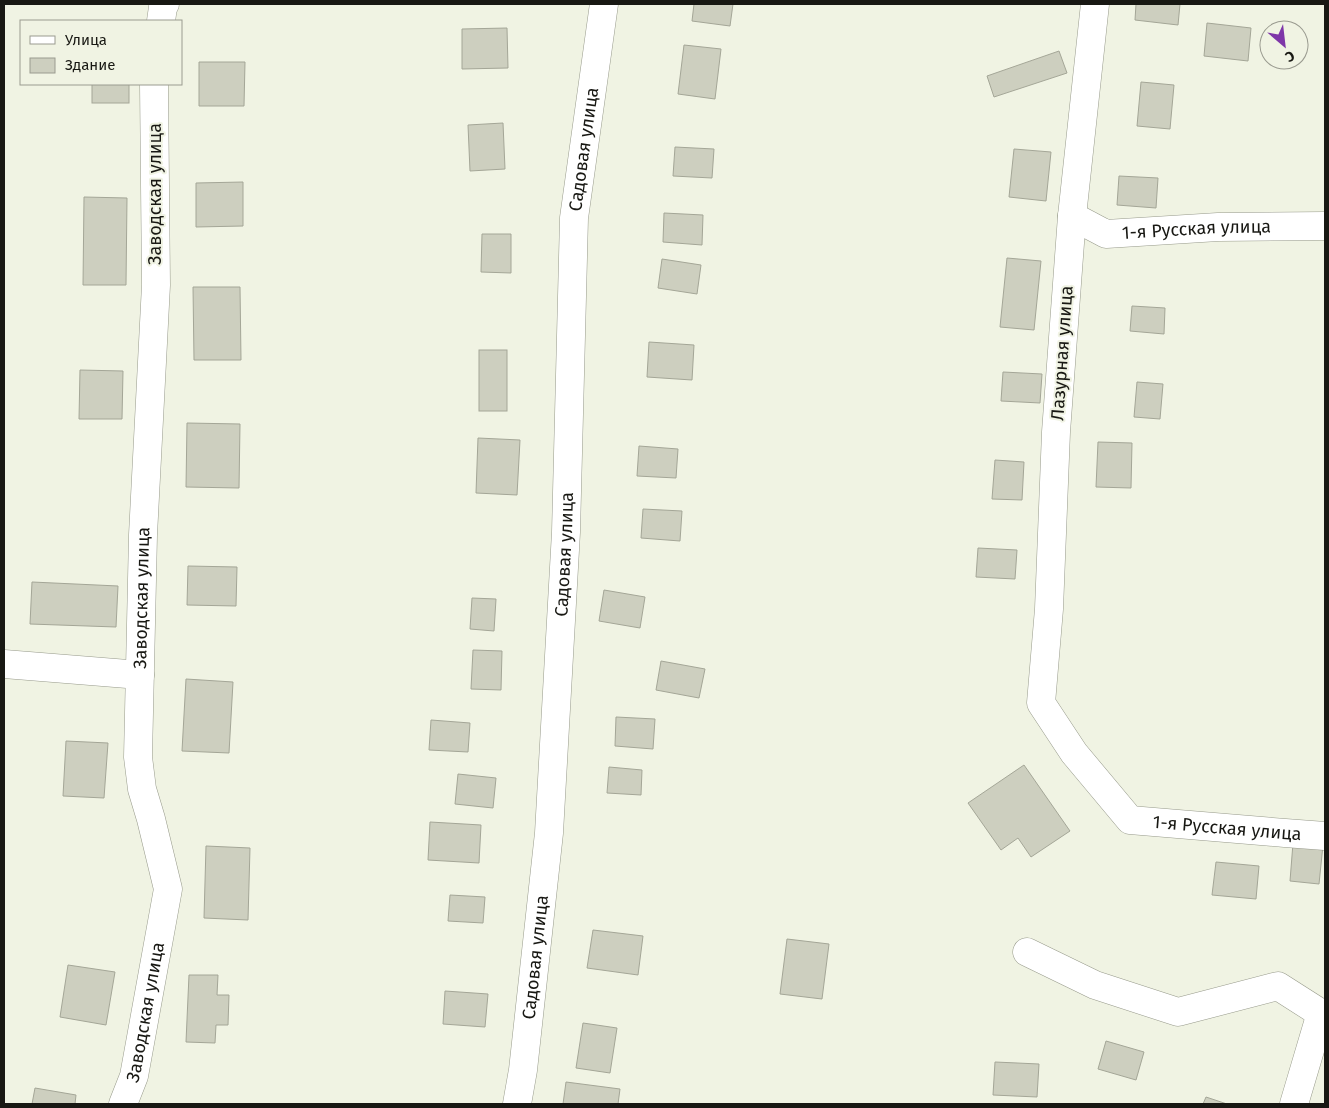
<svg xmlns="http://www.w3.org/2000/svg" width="1329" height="1108" viewBox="0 0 1329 1108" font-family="'Fira Sans',sans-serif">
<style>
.building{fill:#cdcfbf;stroke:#a4a697}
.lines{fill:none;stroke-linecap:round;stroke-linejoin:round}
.minor-casing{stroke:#979a8b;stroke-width:29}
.minor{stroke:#fff;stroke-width:28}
.labels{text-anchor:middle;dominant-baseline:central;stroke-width:4;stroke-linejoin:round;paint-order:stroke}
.street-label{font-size:18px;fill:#181813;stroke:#f0f3e3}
</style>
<rect width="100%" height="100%" fill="#f0f3e3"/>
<g class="building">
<polygon points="694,4 733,4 730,26 692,21"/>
<polygon points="1136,4 1180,4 1178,25 1135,20"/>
<polygon points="1207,23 1251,28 1248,61 1204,56"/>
<polygon points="507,28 508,68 462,69 462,29"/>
<polygon points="684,45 721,49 715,99 678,94"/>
<polygon points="1059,51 1067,73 994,97 987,76"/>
<polygon points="199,62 245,62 244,106 199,106"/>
<polygon points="1141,82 1174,85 1170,129 1137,126"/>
<rect x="92" y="84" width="37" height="19"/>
<polygon points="503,123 505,169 470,171 468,125"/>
<polygon points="675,147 714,149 712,178 673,176"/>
<polygon points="1014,149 1051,152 1046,201 1009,197"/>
<polygon points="1119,176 1158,178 1156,208 1117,205"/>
<polygon points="243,182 243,226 196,227 196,183"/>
<polygon points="84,197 127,198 126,285 83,285"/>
<polygon points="664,213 703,215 702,245 663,242"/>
<polygon points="482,234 511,234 511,273 481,272"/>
<polygon points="1007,258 1041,261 1034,330 1000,327"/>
<polygon points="662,259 701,265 697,294 658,288"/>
<polygon points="193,287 240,287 241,360 194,360"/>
<polygon points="1132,306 1165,308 1164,334 1130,331"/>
<polygon points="649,342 694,345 692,380 647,377"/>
<rect x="479" y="350" width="28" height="61"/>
<polygon points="80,370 123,371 122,419 79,419"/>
<polygon points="1003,372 1042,374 1040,403 1001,401"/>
<polygon points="1137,382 1163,384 1160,419 1134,417"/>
<polygon points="187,423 240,424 239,488 186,487"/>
<polygon points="478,438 520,440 517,495 476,493"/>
<polygon points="1098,442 1132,443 1131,488 1096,487"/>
<polygon points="639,446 678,449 676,478 637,476"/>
<polygon points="995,460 1024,462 1022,500 992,499"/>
<polygon points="643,509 682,511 680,541 641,538"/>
<polygon points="978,548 1017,550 1015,579 976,577"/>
<polygon points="188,566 237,567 236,606 187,605"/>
<polygon points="32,582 118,586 116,627 30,624"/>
<polygon points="604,590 645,597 640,628 599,621"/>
<polygon points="472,598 496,599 494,631 470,629"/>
<polygon points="473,650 502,651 501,690 471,689"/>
<polygon points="661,661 705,669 699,698 656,690"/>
<polygon points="186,679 233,682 229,753 182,751"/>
<polygon points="616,717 655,719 653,749 615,746"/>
<polygon points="431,720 470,723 468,752 429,750"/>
<polygon points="66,741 108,743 104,798 63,796"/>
<polygon points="1024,765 1070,831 1031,857 1018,838 1001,850 968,803"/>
<polygon points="609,767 642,770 641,795 607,793"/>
<polygon points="458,774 496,778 493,808 455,804"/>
<polygon points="430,822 481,825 479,863 428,860"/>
<polygon points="1293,843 1323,845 1319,884 1290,881"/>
<polygon points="206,846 250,848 248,920 204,918"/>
<polygon points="1216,862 1259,866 1256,899 1212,895"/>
<polygon points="450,895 485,897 483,923 448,921"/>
<polygon points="593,930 643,936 638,975 587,968"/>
<polygon points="787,939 829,944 822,999 780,994"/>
<polygon points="68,965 115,972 106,1025 60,1017"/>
<polygon points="189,975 218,975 217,995 229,995 228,1025 216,1025 215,1043 186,1042"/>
<polygon points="445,991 488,994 485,1027 443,1024"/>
<polygon points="583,1023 617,1028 610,1073 576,1068"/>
<polygon points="1106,1041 1144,1052 1136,1080 1098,1069"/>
<polygon points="995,1062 1039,1064 1037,1097 993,1095"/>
<polygon points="566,1082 620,1089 618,1104 563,1104"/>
<polygon points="35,1088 76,1095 75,1104 32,1104"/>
<polygon points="1206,1097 1227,1104 1203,1104"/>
</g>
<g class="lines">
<defs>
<g id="minor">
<path id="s1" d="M1095,4L1072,216L1056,432L1049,609L1041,703L1074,753L1130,820L1285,833L1325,836"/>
<polyline points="161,21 163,7 165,4"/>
<path id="s2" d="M1072,216L1106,234L1218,227L1325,226"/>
<polyline points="4,664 140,675"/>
<polyline points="1027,952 1095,985 1178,1012 1278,986 1325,1016"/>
<path id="s3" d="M123,1104L134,1076L168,889L151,819L142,789L138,757L143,535L156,285L154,84"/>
<path id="s4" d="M517,1104L523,1070L549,833L566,532L574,218L604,4"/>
<polyline points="1294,1104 1321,1013"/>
</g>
</defs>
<use href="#minor" class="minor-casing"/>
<use href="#minor" class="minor"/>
</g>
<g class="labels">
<g class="street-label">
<text stroke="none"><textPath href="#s4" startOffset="958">Садовая улица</textPath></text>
<text transform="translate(155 194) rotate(-90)">Заводская улица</text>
<text stroke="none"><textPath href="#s2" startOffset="129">1-я Русская улица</textPath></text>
<text transform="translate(1062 353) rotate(-86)">Лазурная улица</text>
<text stroke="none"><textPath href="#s4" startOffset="552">Садовая улица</textPath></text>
<text stroke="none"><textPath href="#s3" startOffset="515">Заводская улица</textPath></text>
<text stroke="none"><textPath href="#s1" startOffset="946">1-я Русская улица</textPath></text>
<text stroke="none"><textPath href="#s4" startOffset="148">Садовая улица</textPath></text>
<text stroke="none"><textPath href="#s3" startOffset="95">Заводская улица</textPath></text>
</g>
</g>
<rect width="1329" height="1108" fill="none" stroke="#181813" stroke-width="10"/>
<rect x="20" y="20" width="162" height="65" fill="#f0f3e3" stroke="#9a9b90"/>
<rect x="30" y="36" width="25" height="8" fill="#ffffff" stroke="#9a9b90"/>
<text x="65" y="45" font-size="15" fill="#181813">Улица</text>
<rect x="30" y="58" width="25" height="15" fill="#cdcfbf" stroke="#9a9b90"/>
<text x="65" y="70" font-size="15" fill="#181813">Здание</text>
<g transform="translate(1284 45) rotate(152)"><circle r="24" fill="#f0f3e3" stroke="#9a9b90"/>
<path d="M0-4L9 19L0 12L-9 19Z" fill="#7e36a8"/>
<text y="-8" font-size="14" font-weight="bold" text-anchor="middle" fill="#181813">С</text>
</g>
</svg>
